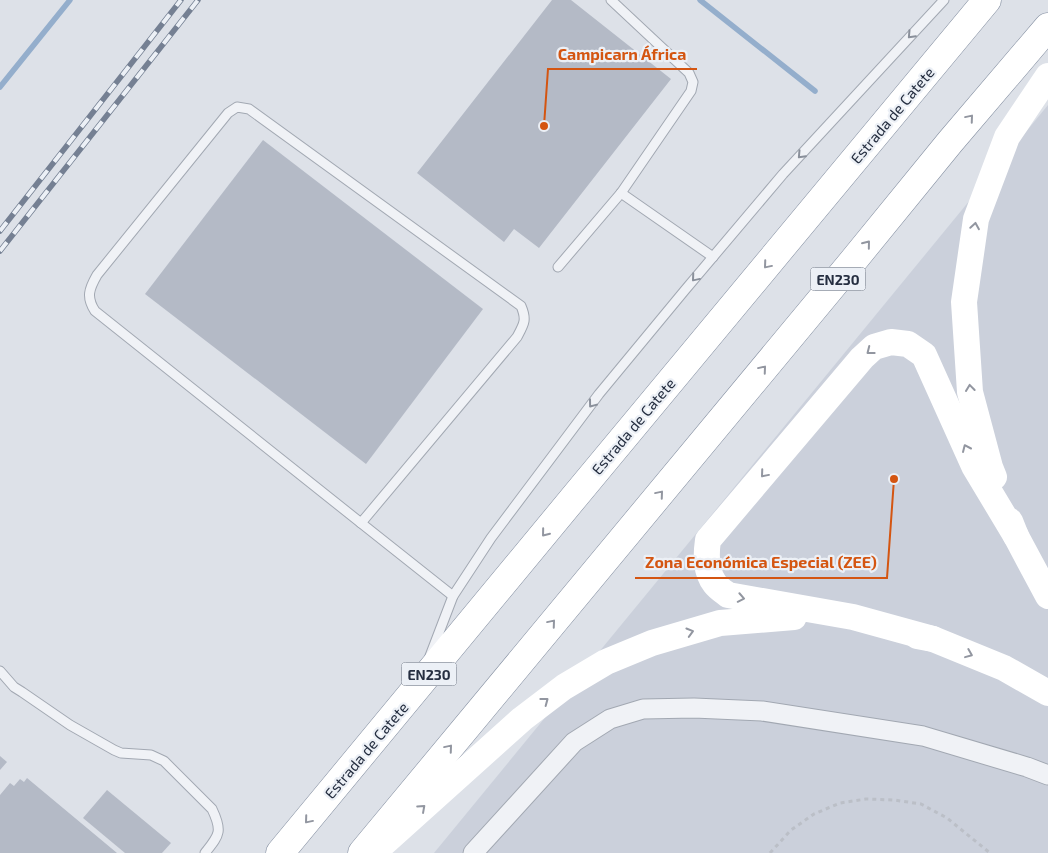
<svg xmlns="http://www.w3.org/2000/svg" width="1048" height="853" viewBox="0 0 1048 853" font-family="'Exo 2',sans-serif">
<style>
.built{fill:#cbd0db}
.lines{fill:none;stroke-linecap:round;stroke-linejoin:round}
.stream{stroke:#94aecc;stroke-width:5.5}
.building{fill:#b4bac6}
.lane-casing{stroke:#a2a8b2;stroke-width:11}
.street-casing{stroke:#a2a8b2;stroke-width:21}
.highway-casing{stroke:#838ea0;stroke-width:29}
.path{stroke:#bbbfc7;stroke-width:3;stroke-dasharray:4 4;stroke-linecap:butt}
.lane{stroke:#f0f2f6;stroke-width:9}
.street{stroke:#f0f2f6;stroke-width:19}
.secondary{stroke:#fff;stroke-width:26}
.highway{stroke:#fff;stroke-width:28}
.rail-casing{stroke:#758093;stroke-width:5.5}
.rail{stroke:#ecf0f6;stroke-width:4;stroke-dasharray:11;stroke-linecap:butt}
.oneway{stroke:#8a909b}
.oneway2{stroke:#9296a0}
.labels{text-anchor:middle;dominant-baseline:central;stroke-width:4.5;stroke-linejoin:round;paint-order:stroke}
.shield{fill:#ecf0f6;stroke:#616877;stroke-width:1}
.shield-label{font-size:14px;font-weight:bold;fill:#252e40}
.street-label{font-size:15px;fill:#252e40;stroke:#ecf0f6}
.leader{fill:none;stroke:#d45511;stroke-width:2}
.callout-dot{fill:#d45511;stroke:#ecf0f6;stroke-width:2}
.callout-label{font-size:16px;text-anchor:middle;font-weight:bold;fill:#d45511;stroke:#ecf0f6;stroke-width:4.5;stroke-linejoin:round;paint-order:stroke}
</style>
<rect width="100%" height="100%" fill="#dde1e8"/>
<polygon class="built" points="1048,105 1048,853 434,853"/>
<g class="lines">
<g class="stream">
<polyline points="700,0 815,91"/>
<polyline points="0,87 70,0"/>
</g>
</g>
<g class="building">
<polygon points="552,0 571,0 671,79 539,248 514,229 504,242 417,173"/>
<polygon points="263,140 483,309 366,464 145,294"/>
<polygon points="0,756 7,762 0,770"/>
<polygon points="27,778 117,853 0,853 0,795 10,783 14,786 20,779 24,782"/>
<polygon points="107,790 171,843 162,853 125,853 83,818"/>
</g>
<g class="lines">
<defs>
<g id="lane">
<path d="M237,107L249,109L521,306C527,320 524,324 517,337L361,523L95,311C86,297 89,289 97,275L228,113Z"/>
<polyline points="621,193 713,257"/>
<polyline points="558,267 621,193 691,91 693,82 689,73 611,0"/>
<polyline points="361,523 453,596"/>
<polyline points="430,656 453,596 491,538 599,394 685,290 783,174 944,0"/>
<path d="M0,671L14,687L22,692L70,725L114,750L121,753L151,755L164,761L212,809C223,832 219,835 205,853"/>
</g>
<polyline id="street" points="473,853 574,742 610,719 643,709 694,708 762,711 923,736 1027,767 1048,775"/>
<g id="highway">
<polyline points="280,853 576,495 987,0"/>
<polyline points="362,853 853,261 950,142 1048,27"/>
</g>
</defs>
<use href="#lane" class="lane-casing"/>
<use href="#street" class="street-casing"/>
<use href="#highway" class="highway-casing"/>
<polyline class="path" points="770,853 791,830 814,814 840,803 866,799 894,800 921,804 947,818 990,853"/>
<use href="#lane" class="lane"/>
<use href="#street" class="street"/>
<g class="secondary">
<polyline points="994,477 990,467 970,392 964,302 976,219 1007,137 1048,76"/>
<polyline points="1010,521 1016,536 1048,596"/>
<polyline points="917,636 933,639 1004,668 1048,693"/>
<path d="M933,639L853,617L728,595C724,592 718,588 715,584C705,571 706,554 708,540L862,358L874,347L891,342L908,344L924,355L974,466L1016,536"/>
<polyline points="374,852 522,719 564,687 606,662 652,643 720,623 794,617"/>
</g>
<use href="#highway" class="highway"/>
<defs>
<g id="rail">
<polyline points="0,231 181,0"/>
<polyline points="0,251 198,0"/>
</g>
</defs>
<use href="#rail" class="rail-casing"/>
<use href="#rail" class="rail"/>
</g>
<defs><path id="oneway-chevron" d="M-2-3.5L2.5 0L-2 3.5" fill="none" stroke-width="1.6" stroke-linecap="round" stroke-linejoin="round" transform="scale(1.25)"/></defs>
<g class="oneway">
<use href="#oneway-chevron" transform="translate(911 35) rotate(133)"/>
<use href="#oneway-chevron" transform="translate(801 155) rotate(133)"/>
<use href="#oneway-chevron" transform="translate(695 278) rotate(130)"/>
<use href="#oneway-chevron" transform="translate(592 404) rotate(127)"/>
</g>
<g class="oneway2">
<use href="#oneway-chevron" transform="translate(970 118) rotate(-50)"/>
<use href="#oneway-chevron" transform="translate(975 226) rotate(-81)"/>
<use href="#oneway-chevron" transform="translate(867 244) rotate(-51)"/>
<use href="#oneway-chevron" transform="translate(767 265) rotate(130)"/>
<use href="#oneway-chevron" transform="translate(870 351) rotate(142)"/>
<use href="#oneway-chevron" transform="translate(763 369) rotate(-50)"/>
<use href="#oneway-chevron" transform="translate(970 388) rotate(-97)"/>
<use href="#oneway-chevron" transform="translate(966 448) rotate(-114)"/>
<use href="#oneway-chevron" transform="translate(764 474) rotate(130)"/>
<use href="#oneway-chevron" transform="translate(660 494) rotate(-50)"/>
<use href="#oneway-chevron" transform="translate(545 533) rotate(129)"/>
<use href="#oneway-chevron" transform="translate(741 598) rotate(11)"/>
<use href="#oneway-chevron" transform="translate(552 623) rotate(-50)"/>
<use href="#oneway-chevron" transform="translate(690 632) rotate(-16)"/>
<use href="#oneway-chevron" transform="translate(969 654) rotate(22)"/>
<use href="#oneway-chevron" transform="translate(545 701) rotate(-37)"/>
<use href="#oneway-chevron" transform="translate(449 748) rotate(-50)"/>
<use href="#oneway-chevron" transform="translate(422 808) rotate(-42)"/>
<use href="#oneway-chevron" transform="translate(308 820) rotate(130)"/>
</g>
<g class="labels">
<g class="shield">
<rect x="810.5" y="267.5" width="55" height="23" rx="4"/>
<rect x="401.5" y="662.5" width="55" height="23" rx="4"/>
</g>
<g class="shield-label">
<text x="838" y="279">EN230</text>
<text x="429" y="674">EN230</text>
</g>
<g class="street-label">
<text transform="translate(892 115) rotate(-50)">Estrada de Catete</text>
<text transform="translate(633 426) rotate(-50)">Estrada de Catete</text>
<text transform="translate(366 750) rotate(-50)">Estrada de Catete</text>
</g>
</g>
<path class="leader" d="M544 126L548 69H697M894 479L887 578H635"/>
<g class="callout-dot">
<circle cx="544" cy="126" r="5"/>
<circle cx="894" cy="479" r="5"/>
</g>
<g class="callout-label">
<text x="622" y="60">Campicarn África</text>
<text x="761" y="568">Zona Económica Especial (ZEE)</text>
</g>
</svg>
